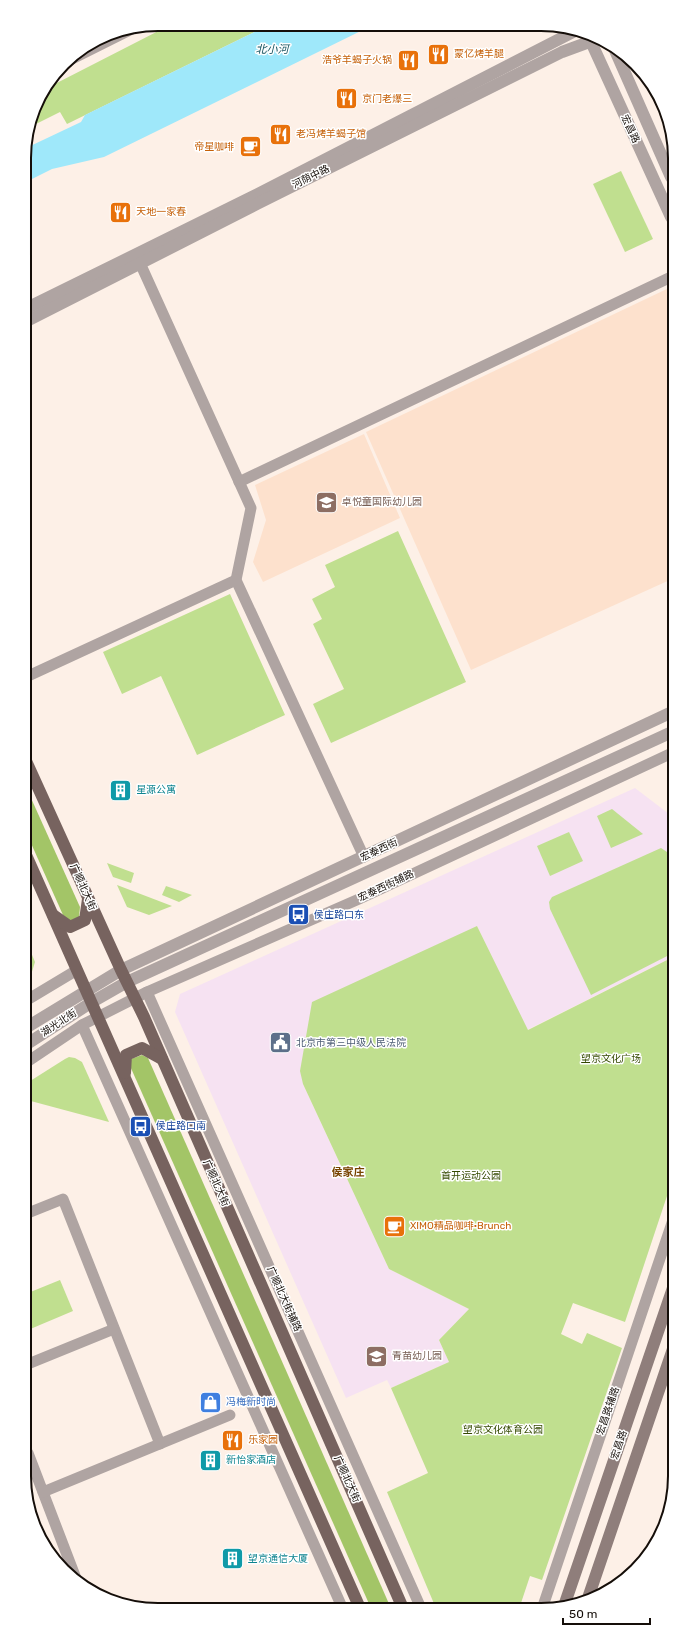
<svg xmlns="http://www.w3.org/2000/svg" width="699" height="1634" viewBox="0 0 699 1634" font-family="Rubik,'Noto Sans SC',sans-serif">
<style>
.commercial{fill:#f6e2f2}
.built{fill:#fde1cd}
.green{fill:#c0df8f}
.forest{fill:#a3c567}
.water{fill:#9fe8fa}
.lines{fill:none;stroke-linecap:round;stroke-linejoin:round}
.minor{stroke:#afa4a2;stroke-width:11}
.tertiary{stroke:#afa4a2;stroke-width:12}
.secondary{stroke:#8f7e7b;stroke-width:12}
.primary{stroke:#77635f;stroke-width:12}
.labels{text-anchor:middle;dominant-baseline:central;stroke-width:3;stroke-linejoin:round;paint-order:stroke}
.food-label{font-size:10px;fill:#c56008;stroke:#fff;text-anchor:start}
.street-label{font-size:10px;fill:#150e09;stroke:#fff}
.education-label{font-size:10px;fill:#785e54;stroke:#fff;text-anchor:start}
.culture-label{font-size:10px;fill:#0d838f;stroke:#fff;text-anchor:start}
.transit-label{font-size:10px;fill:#164399;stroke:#fff;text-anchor:start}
.service-label{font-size:10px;fill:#4e5e75;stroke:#fff;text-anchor:start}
.park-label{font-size:10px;fill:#344900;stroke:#fff}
.shop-label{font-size:10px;fill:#366cbe;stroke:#fff;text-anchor:start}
.water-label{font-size:11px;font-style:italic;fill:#14525e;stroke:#fff}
.neighbourhood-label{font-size:11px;font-weight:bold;fill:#774300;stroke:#fff}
.rim{fill:none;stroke:#150e09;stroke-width:2}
</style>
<rect width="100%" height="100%" fill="#fdf0e7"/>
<polygon class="commercial" points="635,788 673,817 673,957 527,1030 477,926 303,1084 389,1269 469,1309 439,1340 449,1362 391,1388 387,1380 346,1398 175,1012 180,994"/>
<g class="built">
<polygon points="671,287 672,579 471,670 366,432"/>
<polygon points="364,434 400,518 263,582 253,562 266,520 255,485"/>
</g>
<g class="green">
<polygon points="172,24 269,25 67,124 60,112 30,127 38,99 47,88"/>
<polygon points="621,171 653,239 625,252 593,184"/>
<polygon points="398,531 466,682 331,743 313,704 344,689 313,624 322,619 312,599 335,587 325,565"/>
<polygon points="230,594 285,715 197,755 161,676 122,694 103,652"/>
<polygon points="612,809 643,834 611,848 597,816"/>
<polygon points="569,832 583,861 550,876 537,846"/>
<polygon points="661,848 673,856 673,953 591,995 550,909 549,902 552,897"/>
<polygon points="107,863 134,873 131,883 113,877"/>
<polygon points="117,885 172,906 149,915 127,907"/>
<polygon points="166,886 192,895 179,902 162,895"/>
<polygon points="477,926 528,1030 673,957 674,1175 625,1322 573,1303 561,1334 582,1344 587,1333 622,1348 542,1580 530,1576 520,1606 435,1606 387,1492 428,1473 391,1388 449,1362 439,1340 469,1309 389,1269 303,1084 300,1071 312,1002"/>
<polygon points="27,943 35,962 30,978 27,980"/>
<polygon points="69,1057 75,1058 82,1062 109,1122 27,1100 27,1083 65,1059"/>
<polygon points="60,1280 73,1311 28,1330 28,1293"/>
</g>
<g class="forest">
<polygon points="26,787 80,907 79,917 70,921 63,915 26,832"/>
<polygon points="142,1055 148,1058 390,1606 370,1606 130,1066 131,1059"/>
</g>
<polygon class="water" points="269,25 373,25 104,157 52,169 24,183 24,149 81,122 85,115"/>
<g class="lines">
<g class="minor">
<polyline points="140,263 251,508 236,580 364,857"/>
<polyline points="239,482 671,277"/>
<polyline points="26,677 236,580"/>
<polyline points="147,992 420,1606"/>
<polyline points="27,1000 77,970"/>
<polyline points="82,1025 342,1607"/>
<polyline points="27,1062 82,1025 147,992 359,899 672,753"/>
<polyline points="28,1213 63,1199 160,1444"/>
<polyline points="28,1364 114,1329"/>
<polyline points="28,1453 77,1581"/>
<polyline points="43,1492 230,1415"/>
<polyline points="543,1606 674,1217"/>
</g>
<g class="tertiary">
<polyline points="587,33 671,217"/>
<polyline points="614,48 671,177"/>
<polyline points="67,61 131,29"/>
<polyline points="25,309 250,198 577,30"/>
<polyline points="25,322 257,204 562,52 600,38"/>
<polyline points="27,1027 121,970 672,712"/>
<polyline points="27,1044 92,1002 127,982 672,732"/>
</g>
<g class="secondary">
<polyline points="587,1601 674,1346"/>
<polyline points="564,1606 674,1285"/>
</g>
<g class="primary">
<polyline points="26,761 121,970 144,1017 402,1606"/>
<polyline points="26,855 359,1606"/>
<polyline points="53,915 70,927 85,920 88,899"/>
<polyline points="125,1073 126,1055 142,1048 162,1059"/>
</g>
</g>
<defs>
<symbol id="restaurant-square" viewBox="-11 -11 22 22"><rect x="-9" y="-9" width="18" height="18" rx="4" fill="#e8710a" stroke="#fff"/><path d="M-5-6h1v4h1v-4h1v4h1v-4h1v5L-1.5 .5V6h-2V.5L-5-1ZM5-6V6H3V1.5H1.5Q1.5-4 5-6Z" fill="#fff"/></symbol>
<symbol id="cafe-square" viewBox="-11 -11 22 22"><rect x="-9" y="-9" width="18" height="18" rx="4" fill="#e8710a" stroke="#fff"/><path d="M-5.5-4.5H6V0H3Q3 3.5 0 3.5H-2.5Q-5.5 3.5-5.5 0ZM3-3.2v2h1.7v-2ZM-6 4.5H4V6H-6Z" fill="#fff"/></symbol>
<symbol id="school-square" viewBox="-11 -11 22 22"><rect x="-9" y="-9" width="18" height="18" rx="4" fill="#8d6e63" stroke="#fff"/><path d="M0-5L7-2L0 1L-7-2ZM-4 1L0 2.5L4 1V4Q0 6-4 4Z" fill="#fff"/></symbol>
<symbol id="building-square" viewBox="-11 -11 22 22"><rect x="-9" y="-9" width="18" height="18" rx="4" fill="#0f9aa8" stroke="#fff"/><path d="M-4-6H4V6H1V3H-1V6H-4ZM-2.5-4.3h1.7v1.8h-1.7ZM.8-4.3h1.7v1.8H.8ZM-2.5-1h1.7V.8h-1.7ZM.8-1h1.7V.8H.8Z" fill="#fff"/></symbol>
<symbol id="bus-square" viewBox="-11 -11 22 22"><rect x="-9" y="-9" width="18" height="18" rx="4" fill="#1a4fb4" stroke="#fff"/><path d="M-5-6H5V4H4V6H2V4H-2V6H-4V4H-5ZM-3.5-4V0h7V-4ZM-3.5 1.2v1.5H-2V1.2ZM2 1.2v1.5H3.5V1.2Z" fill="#fff"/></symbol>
<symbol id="civic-square" viewBox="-11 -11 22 22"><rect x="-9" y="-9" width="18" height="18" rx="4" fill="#5c6f8a" stroke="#fff"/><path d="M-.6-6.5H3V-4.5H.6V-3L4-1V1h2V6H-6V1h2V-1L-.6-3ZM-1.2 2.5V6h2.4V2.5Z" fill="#fff"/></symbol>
<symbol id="shop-square" viewBox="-11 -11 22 22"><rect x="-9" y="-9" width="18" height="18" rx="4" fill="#3f7fe0" stroke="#fff"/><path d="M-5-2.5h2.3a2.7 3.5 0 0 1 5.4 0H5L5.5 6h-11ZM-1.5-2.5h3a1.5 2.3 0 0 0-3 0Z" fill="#fff"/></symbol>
</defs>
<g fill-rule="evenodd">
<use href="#restaurant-square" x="426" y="42" width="25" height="25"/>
<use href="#restaurant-square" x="396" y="48" width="25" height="25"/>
<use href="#restaurant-square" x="334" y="86" width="25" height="25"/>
<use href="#restaurant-square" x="268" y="122" width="25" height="25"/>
<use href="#cafe-square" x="238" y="134" width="25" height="25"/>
<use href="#restaurant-square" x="108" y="200" width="25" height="25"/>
<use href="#school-square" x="314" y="490" width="25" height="25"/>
<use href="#building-square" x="108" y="778" width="25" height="25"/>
<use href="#bus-square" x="286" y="902" width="25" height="25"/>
<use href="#civic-square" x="268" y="1030" width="25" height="25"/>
<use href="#bus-square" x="128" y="1114" width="25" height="25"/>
<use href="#cafe-square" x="382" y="1214" width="25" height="25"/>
<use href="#school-square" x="364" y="1344" width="25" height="25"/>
<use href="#shop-square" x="198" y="1390" width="25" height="25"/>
<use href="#restaurant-square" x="220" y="1428" width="25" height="25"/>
<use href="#building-square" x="198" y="1448" width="25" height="25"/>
<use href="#building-square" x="220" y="1546" width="25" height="25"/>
</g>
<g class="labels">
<g class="food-label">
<text x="454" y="54">蒙亿烤羊腿</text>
<text x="392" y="60" text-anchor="end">浩爷羊蝎子火锅</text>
<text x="362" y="99">京门老爆三</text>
<text x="296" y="134">老冯烤羊蝎子馆</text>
<text x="234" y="147" text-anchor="end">帝星咖啡</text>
<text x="136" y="212">天地一家春</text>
<text x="410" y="1226">XIMO精品咖啡·Brunch</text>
<text x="248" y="1440">乐家园</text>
</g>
<g class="street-label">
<text transform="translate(630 129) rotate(65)">宏昌路</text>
<text transform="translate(311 177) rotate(-26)">河荫中路</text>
<text transform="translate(379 850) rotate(-25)">宏泰西街</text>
<text transform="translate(386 886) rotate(-25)">宏泰西街辅路</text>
<text transform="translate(83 887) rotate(66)">广顺北大街</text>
<text transform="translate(59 1023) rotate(-33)">湖光北街</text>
<text transform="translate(216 1183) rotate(66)">广顺北大街</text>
<text transform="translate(284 1299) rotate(66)">广顺北大街辅路</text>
<text transform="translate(608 1411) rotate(-71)">宏昌路辅路</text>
<text transform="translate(619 1445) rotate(-71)">宏昌路</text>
<text transform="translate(347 1479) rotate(66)">广顺北大街</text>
</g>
<g class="education-label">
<text x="342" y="502">卓悦童国际幼儿园</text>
<text x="392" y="1356">青苗幼儿园</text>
</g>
<g class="culture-label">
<text x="136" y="790">星源公寓</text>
<text x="226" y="1460">新怡家酒店</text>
<text x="248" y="1559">望京通信大厦</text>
</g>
<g class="transit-label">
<text x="314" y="915">侯庄路口东</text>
<text x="156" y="1126">侯庄路口南</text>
</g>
<g class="service-label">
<text x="296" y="1043">北京市第三中级人民法院</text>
</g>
<g class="park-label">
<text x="611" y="1059">望京文化广场</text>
<text x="471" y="1176">首开运动公园</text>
<text x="503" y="1430">望京文化体育公园</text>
</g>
<g class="shop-label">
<text x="226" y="1402">冯梅新时尚</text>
</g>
<g class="water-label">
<text x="272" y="49">北小河</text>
</g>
<g class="neighbourhood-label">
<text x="348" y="1172">侯家庄</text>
</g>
</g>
<path d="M0 0H699V1634H0ZM158 31H541A127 127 0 0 1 668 158V1476A127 127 0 0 1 541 1603H158A127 127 0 0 1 31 1476V158A127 127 0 0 1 158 31Z" fill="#fff" fill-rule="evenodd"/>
<path class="rim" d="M158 31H541A127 127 0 0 1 668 158V1476A127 127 0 0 1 541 1603H158A127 127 0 0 1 31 1476V158A127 127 0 0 1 158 31Z"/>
<path d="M563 1618v6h87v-6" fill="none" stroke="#150e09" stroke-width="2"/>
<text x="569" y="1618" font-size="12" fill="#150e09" stroke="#ffffff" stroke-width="3" paint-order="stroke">50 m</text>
</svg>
